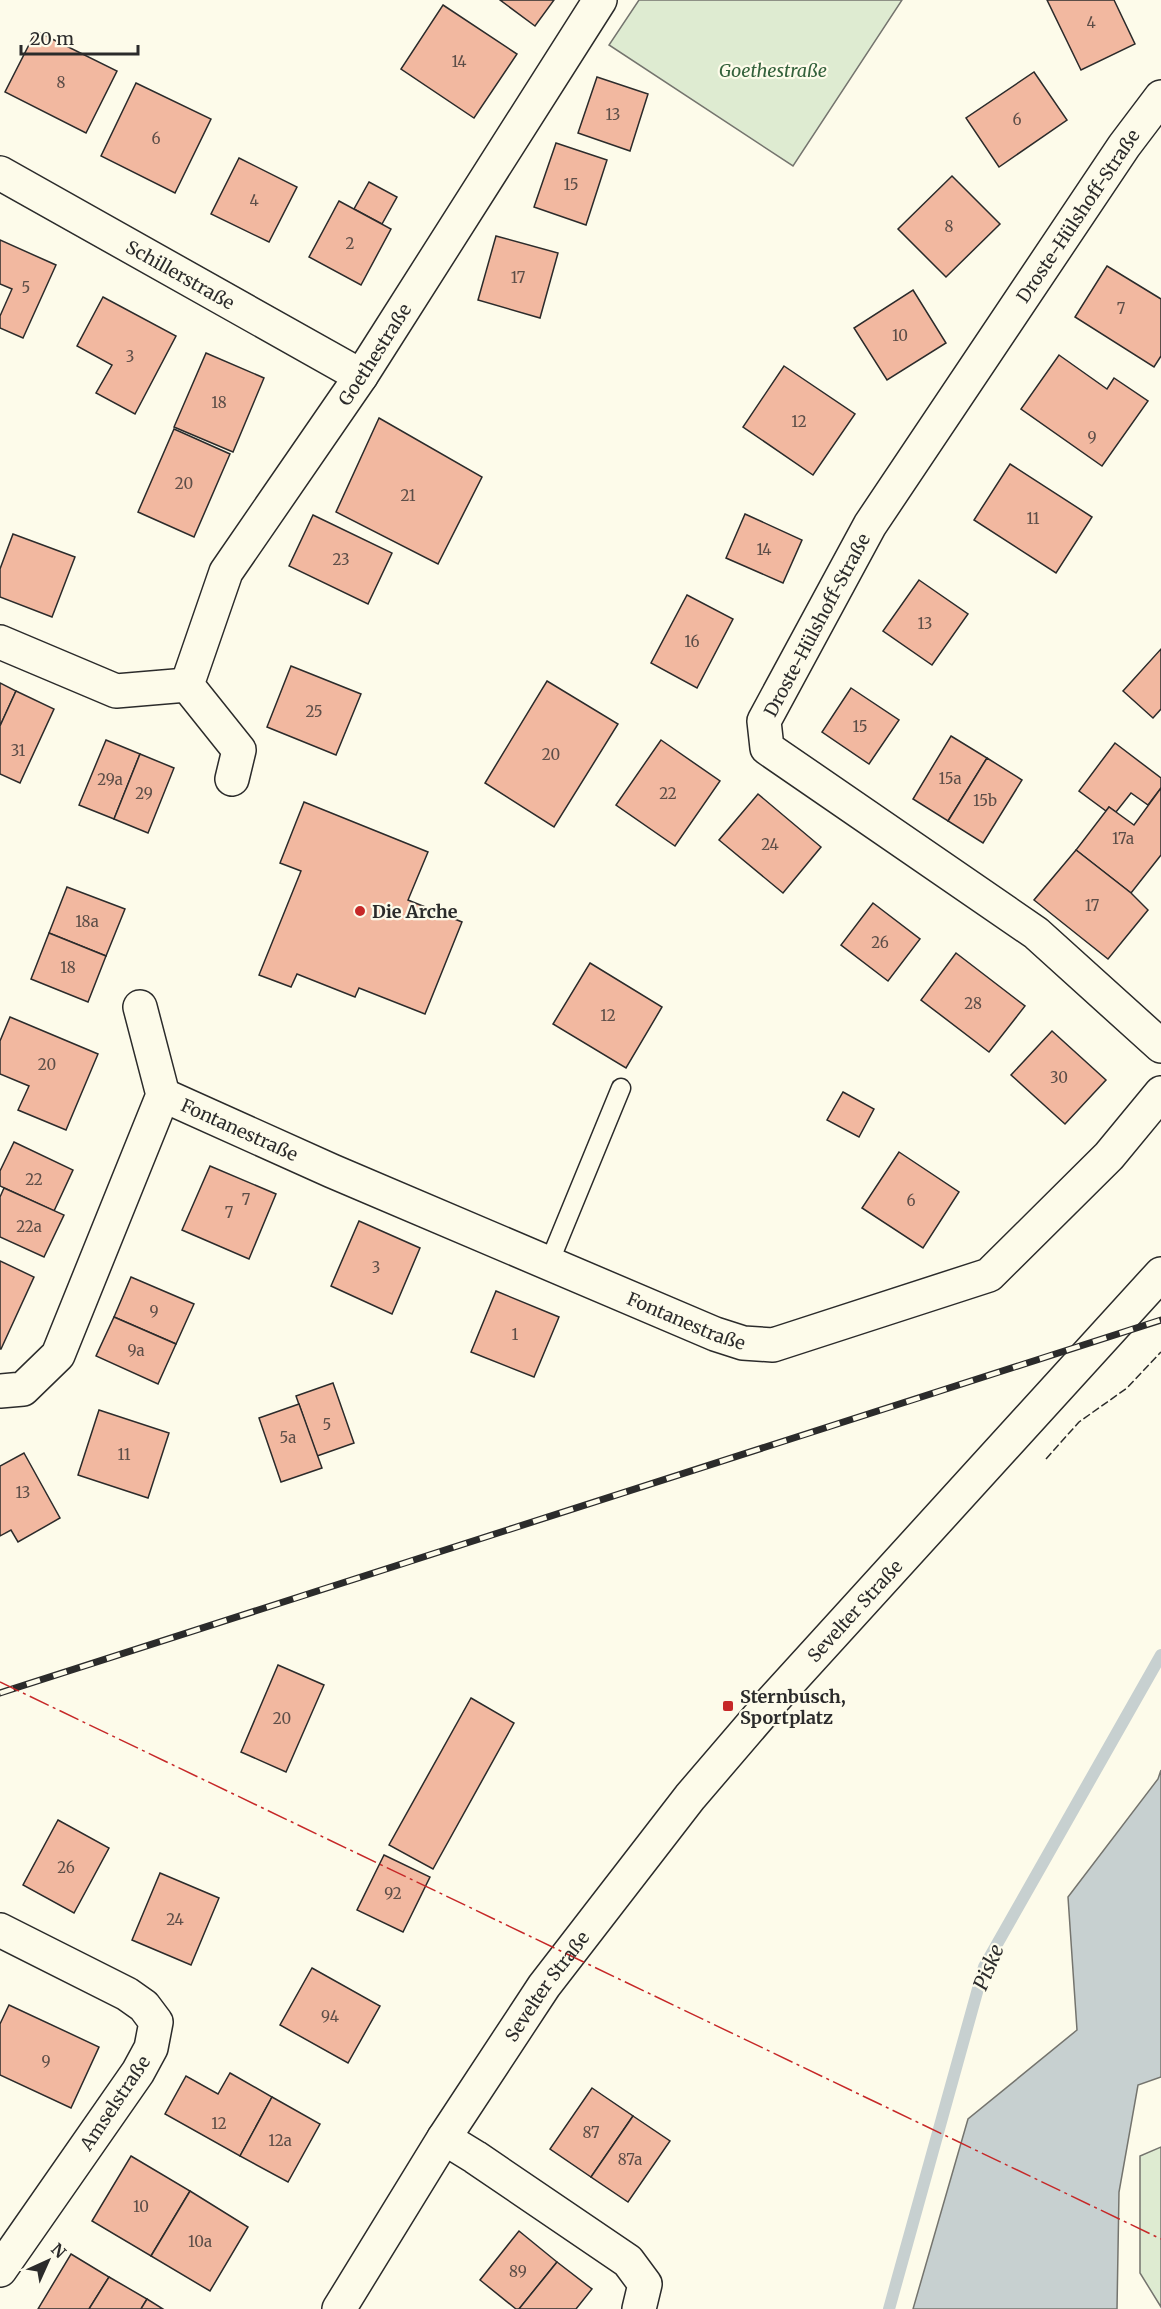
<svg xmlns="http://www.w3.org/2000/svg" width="1161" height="2309" viewBox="0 0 1161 2309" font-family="Merriweather,serif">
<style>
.green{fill:#deebd1;stroke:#74746e;stroke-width:1.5}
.water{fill:#c7d0d0;stroke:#74746e;stroke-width:1.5}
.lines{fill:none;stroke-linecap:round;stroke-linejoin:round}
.stream{stroke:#c7d0d0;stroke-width:12}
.building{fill:#f2b8a0;stroke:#2b2b2b;stroke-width:1.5}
.service-casing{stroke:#2b2b2b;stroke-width:21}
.minor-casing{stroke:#2b2b2b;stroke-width:36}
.tertiary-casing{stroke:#2b2b2b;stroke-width:36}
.service{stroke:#fdfbea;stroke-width:18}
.minor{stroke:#fdfbea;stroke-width:33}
.tertiary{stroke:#fdfbea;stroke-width:33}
.rail-casing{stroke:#2b2b2b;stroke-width:7}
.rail{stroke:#fdfbea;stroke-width:4.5;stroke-dasharray:14;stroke-linecap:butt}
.fence{stroke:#2b2b2b;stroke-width:1.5;stroke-dasharray:8 3;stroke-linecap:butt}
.power{stroke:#c62828;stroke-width:1.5;stroke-dasharray:21 4.5 3 4.5;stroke-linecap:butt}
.poi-dot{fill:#c62828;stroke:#fdfbea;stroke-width:2}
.labels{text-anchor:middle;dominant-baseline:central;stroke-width:4.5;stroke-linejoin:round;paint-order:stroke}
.number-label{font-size:15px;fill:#5d4e48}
.park-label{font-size:18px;font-style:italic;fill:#34623c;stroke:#fdfbea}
.street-label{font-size:18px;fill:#2b2b2b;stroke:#fdfbea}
.poi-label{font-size:18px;font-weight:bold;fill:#2b2b2b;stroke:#fdfbea;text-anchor:start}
.water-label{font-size:20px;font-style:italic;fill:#2b2b2b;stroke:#fdfbea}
</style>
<rect width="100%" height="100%" fill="#fdfbea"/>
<g class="green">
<polygon points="639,0 902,0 793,166 609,45"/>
<polygon points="1161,2147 1161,2307 1140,2273 1140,2156"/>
</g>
<polygon class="water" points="1161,1770 1161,2077 1138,2085 1119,2192 1117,2309 913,2309 968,2119 1077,2030 1068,1897 1158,1779"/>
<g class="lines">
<polyline class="stream" points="889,2309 984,1967 1161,1655"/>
</g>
<g class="building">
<polygon points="500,0 554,0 535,26"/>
<polygon points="1047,0 1114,0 1135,44 1081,70"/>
<polygon points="443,5 517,54 474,118 401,69"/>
<polygon points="36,31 117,71 86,133 5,92"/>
<polygon points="1034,72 1067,120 999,167 966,118"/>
<polygon points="597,77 648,94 630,151 578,133"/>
<polygon points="136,83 211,119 175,193 101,156"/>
<polygon points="556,143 607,160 586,225 534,207"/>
<polygon points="239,158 297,187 269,242 211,214"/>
<polygon points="952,176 1000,224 946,277 898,229"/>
<polygon points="369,182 397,197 382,224 354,209"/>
<polygon points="339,201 391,229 361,285 309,257"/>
<polygon points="496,236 558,253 540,318 478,300"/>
<polygon points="0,240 56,265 23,338 0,328 0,316 12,289 0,284"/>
<polygon points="1107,266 1161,299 1161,356 1154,367 1075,317"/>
<polygon points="913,290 946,343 887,380 854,328"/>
<polygon points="103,297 176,336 135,414 96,393 112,365 77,346"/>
<polygon points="206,353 264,378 233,452 174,427"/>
<polygon points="1059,355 1107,389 1114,378 1148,401 1102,466 1021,409"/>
<polygon points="784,366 855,414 813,475 743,427"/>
<polygon points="379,418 482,477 438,564 336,512"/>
<polygon points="174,429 230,454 194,537 138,512"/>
<polygon points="1010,464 1092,517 1056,573 974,520"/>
<polygon points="745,514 802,540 783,583 726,558"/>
<polygon points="313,515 392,553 368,604 289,566"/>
<polygon points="13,534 75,557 52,617 0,597 0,569"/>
<polygon points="919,580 968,614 932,665 883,631"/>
<polygon points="687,595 733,619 697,688 651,663"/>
<polygon points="1161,649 1161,709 1153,718 1123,691"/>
<polygon points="291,666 361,694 336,755 267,727"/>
<polygon points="547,681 618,724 554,827 485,783"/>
<polygon points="0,683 16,691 0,726"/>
<polygon points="851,688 899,720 869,764 822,732"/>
<polygon points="16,691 54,709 20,783 0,774 0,726"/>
<polygon points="951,736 987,758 948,821 913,799"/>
<polygon points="106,740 140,754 114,819 79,805"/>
<polygon points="661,740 720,781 675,846 616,805"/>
<polygon points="1115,743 1161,778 1161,788 1148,805 1131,793 1116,812 1109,807 1106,811 1079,791"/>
<polygon points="140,754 174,768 148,833 114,819"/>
<polygon points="987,758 1022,780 983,843 948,821"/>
<polygon points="1161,788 1161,855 1131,893 1076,850 1109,807 1134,825"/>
<polygon points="758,794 821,847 783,893 719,840"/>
<polygon points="304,802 428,852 408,900 462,922 425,1014 359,988 355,997 297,974 291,987 259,975 301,871 280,863"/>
<polygon points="1076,850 1131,893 1148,910 1108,959 1034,900"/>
<polygon points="67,887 125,909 106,956 49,933"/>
<polygon points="873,903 920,939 888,981 841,945"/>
<polygon points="49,933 106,956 88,1002 31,979"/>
<polygon points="956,953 1025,1006 989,1052 921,1000"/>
<polygon points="590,963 662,1007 626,1068 553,1024"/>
<polygon points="10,1017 98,1054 66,1130 18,1110 29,1086 0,1074 0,1041"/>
<polygon points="1052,1031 1106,1080 1065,1124 1011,1075"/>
<polygon points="843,1092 874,1109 859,1137 827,1120"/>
<polygon points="14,1142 73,1170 54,1211 0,1186 0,1171"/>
<polygon points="899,1152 959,1192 923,1248 862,1208"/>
<polygon points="210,1166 276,1194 249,1259 182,1230"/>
<polygon points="4,1188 64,1215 44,1257 0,1237 0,1197"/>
<polygon points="359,1221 420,1248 392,1314 331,1286"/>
<polygon points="0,1261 34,1277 1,1349 0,1349"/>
<polygon points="131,1277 194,1304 176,1344 114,1317"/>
<polygon points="496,1291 559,1317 534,1377 471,1352"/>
<polygon points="114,1317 176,1344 158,1384 96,1356"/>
<polygon points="333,1383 354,1443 317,1456 296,1396"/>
<polygon points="299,1404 322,1468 281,1482 259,1418"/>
<polygon points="99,1410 169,1433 148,1498 78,1475"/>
<polygon points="24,1453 60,1518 18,1542 11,1530 0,1536 0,1466"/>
<polygon points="278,1665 324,1685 286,1772 241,1752"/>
<polygon points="471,1698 514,1723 433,1869 389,1845"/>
<polygon points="58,1820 109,1848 74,1913 23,1885"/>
<polygon points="384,1855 430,1877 403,1932 357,1910"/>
<polygon points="160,1873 219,1898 191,1965 132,1940"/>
<polygon points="312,1968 380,2006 348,2063 280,2025"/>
<polygon points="9,2005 99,2047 71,2108 0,2075 0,2024"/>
<polygon points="230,2073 272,2097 240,2156 165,2114 186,2076 218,2094"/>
<polygon points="592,2088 633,2116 591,2177 550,2149"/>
<polygon points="272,2097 320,2124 288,2182 240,2156"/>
<polygon points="633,2116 670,2141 628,2202 591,2177"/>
<polygon points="131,2156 190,2191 151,2256 92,2221"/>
<polygon points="190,2191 248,2227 210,2291 151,2256"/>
<polygon points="519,2231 557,2262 519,2309 516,2309 480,2280"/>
<polygon points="71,2254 109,2277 89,2309 38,2309"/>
<polygon points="557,2262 592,2289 576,2309 519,2309"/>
<polygon points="109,2277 147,2299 141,2309 89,2309"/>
<polygon points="147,2299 163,2309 141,2309"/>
</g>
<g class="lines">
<defs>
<polyline id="service" points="549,1263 621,1088"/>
<g id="minor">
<polyline points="1161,97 1124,146 870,525 764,721 767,748 1036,933 1161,1046"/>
<path id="s1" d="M0,173L361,376"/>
<polyline points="0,642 116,691 187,685"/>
<path id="s2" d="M232,779L239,750L187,685L226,572L361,376L600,0"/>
<path id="s3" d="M163,1095L332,1171L715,1334L743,1343L773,1345L989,1275L1109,1156L1161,1093"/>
<polyline points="0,1391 23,1389 58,1355 163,1095 140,1007"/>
<polyline points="0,1930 127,1994 144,2006 156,2022 151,2048 138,2072 0,2270"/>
<polyline points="444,2138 475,2157 628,2261 645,2284 639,2309"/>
</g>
<g id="tertiary">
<path id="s4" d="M339,2309L444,2138L544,1986L690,1797L774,1699L1161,1274"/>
</g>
</defs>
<use href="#service" class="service-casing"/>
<use href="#minor" class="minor-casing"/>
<use href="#tertiary" class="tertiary-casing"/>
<use href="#service" class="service"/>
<use href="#minor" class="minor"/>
<use href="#tertiary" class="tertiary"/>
<defs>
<polyline id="rail" points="0,1693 1161,1320"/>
</defs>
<use href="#rail" class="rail-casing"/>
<use href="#rail" class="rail"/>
<polyline class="fence" points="1046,1459 1079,1422 1127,1388 1161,1352"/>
<polyline class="power" points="0,1682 1161,2239"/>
</g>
<g class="poi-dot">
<circle cx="360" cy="911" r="6"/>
<rect x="722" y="1700" width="12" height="12" rx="3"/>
</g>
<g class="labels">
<g class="number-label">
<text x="1091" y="22">4</text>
<text x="459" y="61">14</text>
<text x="61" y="82">8</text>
<text x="613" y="114">13</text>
<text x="1017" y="119">6</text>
<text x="156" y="138">6</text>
<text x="571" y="184">15</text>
<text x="254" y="200">4</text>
<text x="949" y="226">8</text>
<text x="350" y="243">2</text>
<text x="518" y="277">17</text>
<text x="26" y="287">5</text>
<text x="1121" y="308">7</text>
<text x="900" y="335">10</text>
<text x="130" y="356">3</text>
<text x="219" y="402">18</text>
<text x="799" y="421">12</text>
<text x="1092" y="437">9</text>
<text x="184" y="483">20</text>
<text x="408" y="495">21</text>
<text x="1033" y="518">11</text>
<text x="764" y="549">14</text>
<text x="341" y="559">23</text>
<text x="925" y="623">13</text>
<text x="692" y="641">16</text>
<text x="314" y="711">25</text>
<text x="860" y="726">15</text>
<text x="18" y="750">31</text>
<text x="551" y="754">20</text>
<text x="950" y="778">15a</text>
<text x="110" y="779">29a</text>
<text x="144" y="793">29</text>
<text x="668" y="793">22</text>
<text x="985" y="800">15b</text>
<text x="1123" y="838">17a</text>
<text x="770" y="844">24</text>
<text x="1092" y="905">17</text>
<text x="87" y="921">18a</text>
<text x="880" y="942">26</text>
<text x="68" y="967">18</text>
<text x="973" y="1003">28</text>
<text x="608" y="1015">12</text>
<text x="47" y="1064">20</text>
<text x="1059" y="1077">30</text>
<text x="34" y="1179">22</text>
<text x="246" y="1199">7</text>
<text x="911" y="1200">6</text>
<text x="229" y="1212">7</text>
<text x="29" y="1226">22a</text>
<text x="376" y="1267">3</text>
<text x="154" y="1311">9</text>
<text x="515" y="1334">1</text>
<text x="136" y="1350">9a</text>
<text x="327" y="1424">5</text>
<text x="288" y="1437">5a</text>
<text x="124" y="1454">11</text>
<text x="23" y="1492">13</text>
<text x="282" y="1718">20</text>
<text x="66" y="1867">26</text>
<text x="393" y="1893">92</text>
<text x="175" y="1919">24</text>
<text x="330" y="2016">94</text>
<text x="46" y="2061">9</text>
<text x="219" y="2123">12</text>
<text x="591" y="2132">87</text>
<text x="280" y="2140">12a</text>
<text x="630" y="2159">87a</text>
<text x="141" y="2206">10</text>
<text x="200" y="2241">10a</text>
<text x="518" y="2271">89</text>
</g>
<g class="park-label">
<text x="773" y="70">Goethestraße</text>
</g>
<g class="street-label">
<text transform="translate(1078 216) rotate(-56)">Droste-Hülshoff-Straße</text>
<text stroke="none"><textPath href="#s1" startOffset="207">Schillerstraße</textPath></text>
<text stroke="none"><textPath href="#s2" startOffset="496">Goethestraße</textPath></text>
<text transform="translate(817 625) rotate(-62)">Droste-Hülshoff-Straße</text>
<text stroke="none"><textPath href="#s3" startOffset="84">Fontanestraße</textPath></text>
<text stroke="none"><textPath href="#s3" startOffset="570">Fontanestraße</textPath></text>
<text stroke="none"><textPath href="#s4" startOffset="870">Sevelter Straße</textPath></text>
<text stroke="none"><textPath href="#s4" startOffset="384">Sevelter Straße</textPath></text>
<text transform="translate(115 2103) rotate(-56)">Amselstraße</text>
</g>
<g class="poi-label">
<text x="372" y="911">Die Arche</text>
<text x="740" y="1696">Sternbusch,<tspan x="740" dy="21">Sportplatz</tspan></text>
</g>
<g class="water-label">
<text transform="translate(988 1967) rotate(-67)">Piske</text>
</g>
</g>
<g transform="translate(48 2261) rotate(45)" stroke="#fdfbea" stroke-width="4.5" paint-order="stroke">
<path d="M0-4.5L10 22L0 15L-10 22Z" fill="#2b2b2b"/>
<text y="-9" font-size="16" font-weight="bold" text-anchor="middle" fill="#2b2b2b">N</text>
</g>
<path d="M21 45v9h117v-9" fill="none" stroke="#2b2b2b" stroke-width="3"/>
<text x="30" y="45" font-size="18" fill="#2b2b2b" stroke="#fdfbea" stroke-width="4.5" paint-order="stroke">20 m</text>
</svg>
